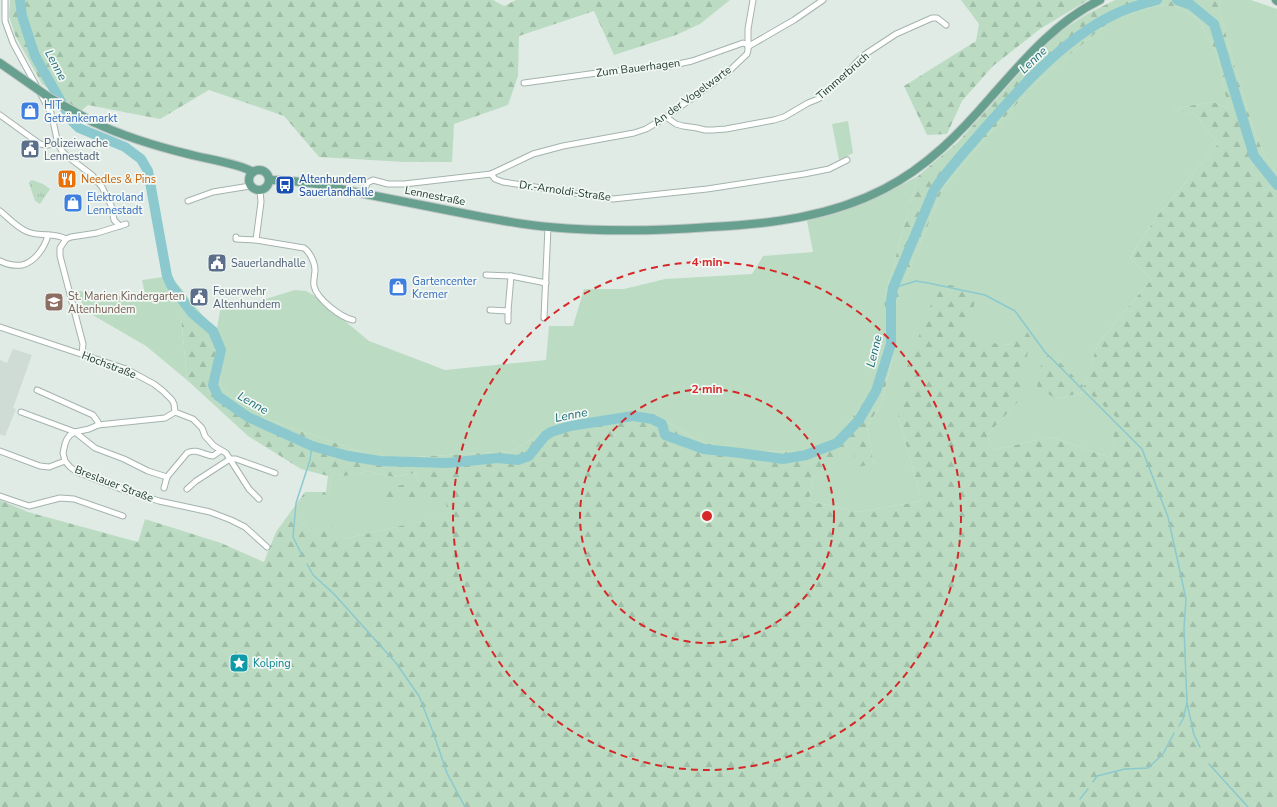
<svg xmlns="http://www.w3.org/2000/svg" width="1277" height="807" viewBox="0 0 1277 807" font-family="'Nunito Sans',sans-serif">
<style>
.built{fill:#cfdbd5}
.green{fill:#bbdcc2}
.forest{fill:url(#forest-firs);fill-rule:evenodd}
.park{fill:url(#park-tufts)}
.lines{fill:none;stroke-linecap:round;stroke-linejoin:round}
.stream{stroke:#8bc9cf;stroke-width:1.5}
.river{stroke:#8bc9cf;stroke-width:10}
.minor-casing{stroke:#a4b3ad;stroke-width:7}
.primary-casing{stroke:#c1c8c6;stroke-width:10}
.minor{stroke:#fff;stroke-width:5}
.primary{stroke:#67a08e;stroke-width:8}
.primary-bridge-casing{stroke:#c1c8c6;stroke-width:10;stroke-linecap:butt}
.primary-bridge{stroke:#67a08e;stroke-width:8}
.ring{fill:none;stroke:#d62828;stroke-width:2;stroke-dasharray:7 5}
.labels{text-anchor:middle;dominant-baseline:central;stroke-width:3.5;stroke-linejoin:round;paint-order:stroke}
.street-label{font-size:11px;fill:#223c33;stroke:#f2f8f4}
.shop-label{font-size:11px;fill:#366cbe;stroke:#f2f8f4;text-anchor:start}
.service-label{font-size:11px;fill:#4e5e75;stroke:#f2f8f4;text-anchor:start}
.food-label{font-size:11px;fill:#c56008;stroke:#f2f8f4;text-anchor:start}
.transit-label{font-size:11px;fill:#164399;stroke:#f2f8f4;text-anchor:start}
.education-label{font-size:11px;fill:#785e54;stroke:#f2f8f4;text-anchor:start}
.culture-label{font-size:11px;fill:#0d838f;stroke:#f2f8f4;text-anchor:start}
.water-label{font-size:12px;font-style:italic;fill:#1e6c76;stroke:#f2f8f4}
.centre{fill:#d62828;stroke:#f2f8f4;stroke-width:2}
.ring-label{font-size:12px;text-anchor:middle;font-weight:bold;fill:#d62828;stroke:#f2f8f4;stroke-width:3.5;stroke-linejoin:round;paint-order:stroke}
</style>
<defs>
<pattern id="forest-firs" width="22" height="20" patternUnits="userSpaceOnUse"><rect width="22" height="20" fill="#bbdcc2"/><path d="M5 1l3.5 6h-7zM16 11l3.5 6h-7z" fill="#a0bea7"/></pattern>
<pattern id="park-tufts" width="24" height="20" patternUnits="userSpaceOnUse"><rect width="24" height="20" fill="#bbdcc2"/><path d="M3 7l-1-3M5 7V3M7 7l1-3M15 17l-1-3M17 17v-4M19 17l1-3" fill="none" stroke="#a0bea7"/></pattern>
</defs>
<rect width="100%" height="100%" fill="#e1ebe6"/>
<polygon class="built" points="13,349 32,355 13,408 16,409 5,436 0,434 0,360 7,363"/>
<g class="green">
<polygon points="1221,0 1251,0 1277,9 1277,173 1265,157 1252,125 1219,10"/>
<polygon points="1159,5 1179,7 1199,20 1217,53 1228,108 1213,102 1171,109 1197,116 1218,144 1158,215 1130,257 1151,280 1098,343 1084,388 1056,358 1057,399 1087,391 1117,417 1111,458 1051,437 993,450 987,435 1017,403 1011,345 963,341 898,416 922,501 858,512 809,501 813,477 836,466 852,444 874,464 867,427 882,402 894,351 888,349 870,394 836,439 805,452 741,451 701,442 654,414 546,430 513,451 382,459 249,413 221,387 219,354 181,317 187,380 146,346 84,310 78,291 146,299 142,280 171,276 212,327 217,328 221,305 248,307 252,303 295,290 306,291 315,296 369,341 445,370 546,360 549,326 573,326 584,289 624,289 665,279 752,274 763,256 813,252 807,221 838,213 879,197 918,176 884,299 895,346 895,306 943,188 983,141 1038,81 1113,19"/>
<polygon points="848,121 853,153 839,160 832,124"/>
<polygon points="368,471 393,477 415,473 419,482 445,499 449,515 343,539 314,534 292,515 306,493 329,495 332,473 345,476"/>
</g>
<g class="forest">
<polygon points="10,0 493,0 504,6 516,0 730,0 700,24 676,35 614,55 594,11 519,36 518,76 508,105 454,124 452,162 404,162 319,157 284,116 209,90 160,119 88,105 81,111 42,84 15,35 9,16"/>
<polygon points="961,0 1088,0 1040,29 993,66 962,101 947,134 927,135 904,86 976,41 979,24"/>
<path d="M1115,0H1221L1219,10L1252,125L1265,157L1277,173V807H0V500L28,512L138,542L145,519L221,543L264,562L276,532L305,492H326L328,476L301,469L248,436L187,380L181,316L219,354L221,387L249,413L382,459L513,451L546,430L603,419L654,414L701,442L741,451L805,452L836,439L870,394L887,348L894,350L882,402L867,427L874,464L857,467L852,445L836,467L813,477L809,501L858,512L922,501L898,416L905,372L939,284L979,288L964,340L1011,345L1025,329L1031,338L1017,403L987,435L993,450L1051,437L1111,458L1116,417L1087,391L1057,399L1037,388L1043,354L1056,358L1084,387L1098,343L1151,280L1130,257L1158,215L1218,144L1197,116L1170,109L1213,102L1228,108L1217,53L1199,20L1179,7L1159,5L1113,19L1038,81L983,141L943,188L895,306V347L890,346L884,299L918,176L958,142L1032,59L1058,33L1087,14ZM368,471L393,477L415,473L419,482L379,489L383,502L445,499L448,515L343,539L332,526L314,534L292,515L306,494L329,495L332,473L345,476Z"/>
</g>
<polygon class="park" points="32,180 43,184 50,189 40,204 35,201 29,183 30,181"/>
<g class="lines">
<g class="stream">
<polyline points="893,288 916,281 928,283 985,295 1015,311 1045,352 1142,449 1168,517 1186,599 1184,628 1187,703 1194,735 1200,747"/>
<polyline points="302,555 293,537 296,503 310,460 312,446"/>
<polyline points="307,564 313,575 334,594 396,663 419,696 433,732 447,773 465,807"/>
<polyline points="1179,726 1183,719 1187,703"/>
<polyline points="1209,764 1248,807"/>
<polyline points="1093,782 1097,776 1125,769 1148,768 1163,754 1174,733"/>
<polyline points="1080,799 1088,789"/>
</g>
<g class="river">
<path d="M20,0L22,16L35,56L72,121L79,128L125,147L141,159L148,171L167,276L171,285L192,313L213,331L221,350L213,385L218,396L248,417L312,446L348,456L380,461L447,463L498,458L518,460L529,456L545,436L551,432L570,426L633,416L652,419L662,424L665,435L704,449L740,453L783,459L806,455L837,443L859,420L876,391L891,344V301L893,288L934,190C949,168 967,149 984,129C1020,88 1062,41 1111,16C1125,9 1141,4 1157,0"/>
<polyline points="1177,0 1191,5 1214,24 1254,156 1277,185"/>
</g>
<defs>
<g id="minor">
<polyline points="5,0 5,21 13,43 51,113 53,121 58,144 62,151 67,156 92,175 102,187 111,205 114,220 120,226"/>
<polyline points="749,46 794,20 823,0"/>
<polyline points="524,83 597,73 669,66 692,61 743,43 746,44 749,46"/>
<polyline points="0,115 40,144 46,145 58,144"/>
<polyline points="666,117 676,124 683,126 697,128 705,130 713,130 726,129 774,120 784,117 808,103 818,99 848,73 855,64 864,55 896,34 932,18 937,18 946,25"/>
<polyline points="491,174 533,154 563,146 634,133 646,129 666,117 727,73 747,54 748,50 748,29 753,0"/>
<path d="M260,190L261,202L256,240L304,248C310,252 315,263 315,270C315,275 313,280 314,286C317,299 340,317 353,320"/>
<polyline points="364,193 367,183 373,180 388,184 404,184 491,174 495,179 503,182 613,199 707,189 804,174 829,169 847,160"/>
<polyline points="188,201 213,192 250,186"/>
<path d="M0,211C9,218 17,228 28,232C41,237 55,232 66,239L71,237L97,233L126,224"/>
<polyline points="236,237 236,239 256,240"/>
<polyline points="66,239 60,248 60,256 83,344 82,354"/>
<path d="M0,261C6,264 15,266 22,265C35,262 45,247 48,235"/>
<polyline points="486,275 511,276 546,283"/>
<polyline points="490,310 508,311 511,276"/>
<polyline points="544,318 548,227"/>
<polyline points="508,321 508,311"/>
<polyline points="0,327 126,369 154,384 163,391 172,400 174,404 175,412"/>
<polyline points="37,390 93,415 98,422 98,425"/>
<polyline points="21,412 75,432 95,448 124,459 148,471 167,477"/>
<polyline points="175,412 165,418 98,425 89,429 75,432 70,435 67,439 65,444 63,453 65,461 70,467 77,472 121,489 159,501 210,512 231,520 245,527 267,547"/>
<polyline points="175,412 193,419 202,428 205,436 214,446 226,453 249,489 259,499"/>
<polyline points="0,451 40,466 49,467 65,461"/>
<path d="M164,488L167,477L187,453C196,448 204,455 213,456L220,451"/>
<polyline points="187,489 196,481 230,459 236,459 275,473"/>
<polyline points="0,496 29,506 60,498 74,499 123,516"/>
</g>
<g id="primary">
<polyline points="1276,0 1277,1"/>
<polyline points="0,63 10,70"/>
<path d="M93,122C123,136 155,146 188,154C206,159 238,163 253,172"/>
<circle cx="259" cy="180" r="10"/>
<path d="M269,180C301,180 329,186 360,193C397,200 435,208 472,215C498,220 524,225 549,227C603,232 657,231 710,227C770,224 830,217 884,189C927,167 960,133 991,97C1023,61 1055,22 1100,0"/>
</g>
</defs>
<use href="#minor" class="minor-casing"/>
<use href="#primary" class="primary-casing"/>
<use href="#minor" class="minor"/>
<use href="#primary" class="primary"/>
<defs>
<polyline id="primary-bridge" points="10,70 50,98 93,122"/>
</defs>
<use href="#primary-bridge" class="primary-bridge-casing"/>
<use href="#primary-bridge" class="primary-bridge"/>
</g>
<g class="ring">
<circle cx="707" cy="516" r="127"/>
<circle cx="707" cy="516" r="254"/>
</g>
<defs>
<symbol id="shop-square" viewBox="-11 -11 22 22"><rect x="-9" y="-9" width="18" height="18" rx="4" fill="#3f7fe0" stroke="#f2f8f4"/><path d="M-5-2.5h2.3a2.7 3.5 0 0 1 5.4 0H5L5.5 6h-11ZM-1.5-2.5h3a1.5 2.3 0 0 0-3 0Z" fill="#fff"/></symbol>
<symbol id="civic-square" viewBox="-11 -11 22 22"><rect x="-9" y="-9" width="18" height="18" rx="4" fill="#5c6f8a" stroke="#f2f8f4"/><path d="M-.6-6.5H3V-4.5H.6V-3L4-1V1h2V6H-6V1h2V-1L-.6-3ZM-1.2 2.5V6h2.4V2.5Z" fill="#fff"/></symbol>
<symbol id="restaurant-square" viewBox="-11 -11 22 22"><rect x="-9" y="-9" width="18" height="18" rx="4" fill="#e8710a" stroke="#f2f8f4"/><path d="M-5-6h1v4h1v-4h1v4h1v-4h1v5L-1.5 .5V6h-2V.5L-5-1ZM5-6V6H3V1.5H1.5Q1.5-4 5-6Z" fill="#fff"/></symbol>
<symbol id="bus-square" viewBox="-11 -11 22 22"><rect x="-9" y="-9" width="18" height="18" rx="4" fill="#1a4fb4" stroke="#f2f8f4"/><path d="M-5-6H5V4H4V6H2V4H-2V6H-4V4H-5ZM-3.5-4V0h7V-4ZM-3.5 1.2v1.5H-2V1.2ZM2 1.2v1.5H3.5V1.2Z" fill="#fff"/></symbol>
<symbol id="school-square" viewBox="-11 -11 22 22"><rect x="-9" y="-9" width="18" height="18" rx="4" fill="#8d6e63" stroke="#f2f8f4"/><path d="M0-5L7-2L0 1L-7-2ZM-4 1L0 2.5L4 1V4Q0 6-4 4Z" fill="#fff"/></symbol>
<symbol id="sight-square" viewBox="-11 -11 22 22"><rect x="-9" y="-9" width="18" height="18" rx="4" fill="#0f9aa8" stroke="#f2f8f4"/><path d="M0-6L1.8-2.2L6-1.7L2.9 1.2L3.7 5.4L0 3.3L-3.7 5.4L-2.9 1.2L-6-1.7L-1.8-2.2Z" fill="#fff"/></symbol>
</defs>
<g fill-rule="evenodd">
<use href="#shop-square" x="19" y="100" width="22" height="22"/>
<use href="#civic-square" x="19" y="138" width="22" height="22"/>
<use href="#restaurant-square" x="56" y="168" width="22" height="22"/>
<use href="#bus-square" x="274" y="174" width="22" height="22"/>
<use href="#shop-square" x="62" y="192" width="22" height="22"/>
<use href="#civic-square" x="206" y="252" width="22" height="22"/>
<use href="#shop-square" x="387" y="276" width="22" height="22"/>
<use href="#civic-square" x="188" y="286" width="22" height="22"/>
<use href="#school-square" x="43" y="291" width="22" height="22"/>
<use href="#sight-square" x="228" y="652" width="22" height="22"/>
</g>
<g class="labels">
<g class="street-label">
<text transform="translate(638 68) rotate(-7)">Zum Bauerhagen</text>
<text transform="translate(843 76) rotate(-41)">Timmerbruch</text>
<text transform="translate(692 96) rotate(-36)">An der Vogelwarte</text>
<text transform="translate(565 191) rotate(8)">Dr.-Arnoldi-Straße</text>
<text transform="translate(435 196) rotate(11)">Lennestraße</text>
<text transform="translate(109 365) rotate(21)">Hochstraße</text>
<text transform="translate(114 484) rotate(21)">Breslauer Straße</text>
</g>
<g class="shop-label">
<text x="44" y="105">HIT<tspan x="44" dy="13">Getränkemarkt</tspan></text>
<text x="87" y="197">Elektroland<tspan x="87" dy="13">Lennestadt</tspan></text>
<text x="412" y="281">Gartencenter<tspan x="412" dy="13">Kremer</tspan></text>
</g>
<g class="service-label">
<text x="44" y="143">Polizeiwache<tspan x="44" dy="13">Lennestadt</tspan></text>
<text x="231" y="263">Sauerlandhalle</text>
<text x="213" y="291">Feuerwehr<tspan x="213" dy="13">Altenhundem</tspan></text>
</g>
<g class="food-label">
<text x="81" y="179">Needles &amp; Pins</text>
</g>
<g class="transit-label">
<text x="299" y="179">Altenhundem<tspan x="299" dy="13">Sauerlandhalle</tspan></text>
</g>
<g class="education-label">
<text x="68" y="296">St. Marien Kindergarten<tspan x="68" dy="13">Altenhundem</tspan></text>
</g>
<g class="culture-label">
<text x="253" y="663">Kolping</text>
</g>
<g class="water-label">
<text transform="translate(1033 60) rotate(-44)">Lenne</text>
<text transform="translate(56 65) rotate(62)">Lenne</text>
<text transform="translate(874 351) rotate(-76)">Lenne</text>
<text transform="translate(253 403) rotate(30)">Lenne</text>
<text transform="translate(571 415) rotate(-11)">Lenne</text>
</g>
</g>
<circle cx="707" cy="516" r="6" class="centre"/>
<g class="ring-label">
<text x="707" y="266">4 min</text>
<text x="707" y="393">2 min</text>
</g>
</svg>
